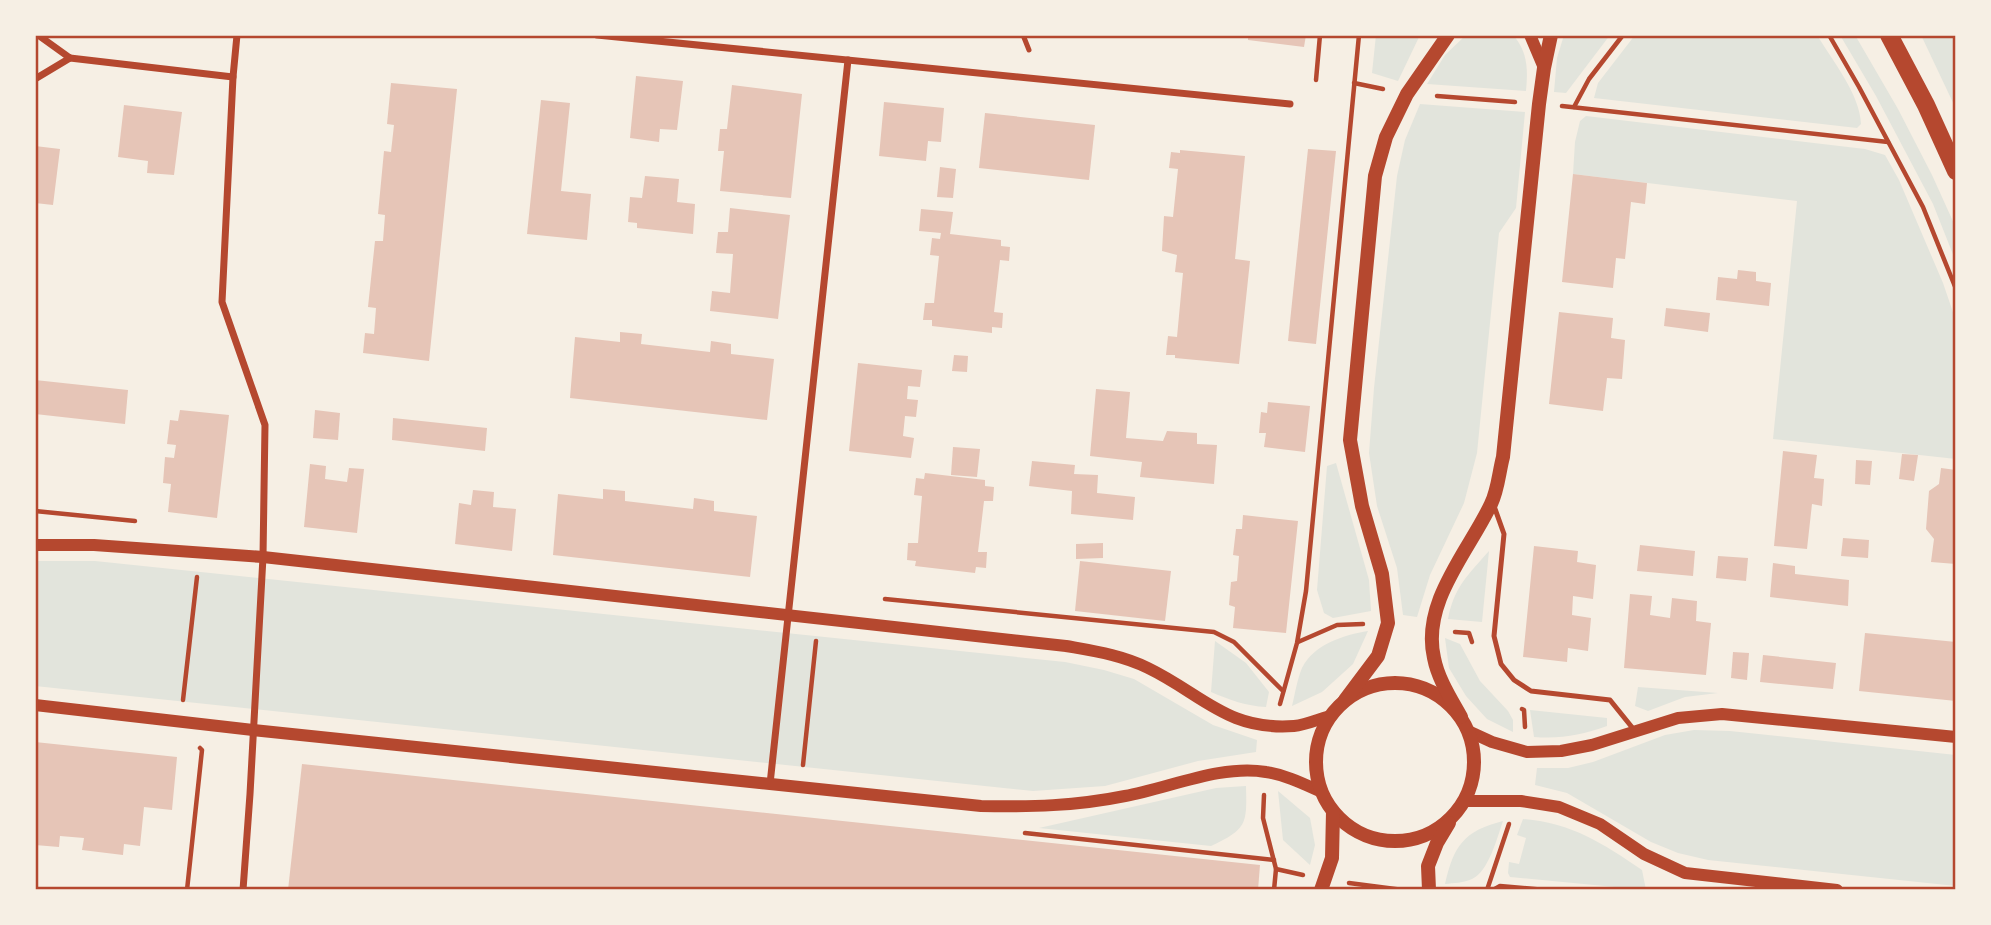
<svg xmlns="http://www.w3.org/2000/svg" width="1991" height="925" viewBox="0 0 1991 925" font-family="'Sofia Sans Condensed',sans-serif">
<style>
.green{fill:#e2e4dc}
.building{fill:#e6c5b7}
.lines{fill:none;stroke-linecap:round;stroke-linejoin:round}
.path{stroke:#b5482f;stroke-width:4.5}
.service{stroke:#b5482f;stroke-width:5}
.minor{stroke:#b5482f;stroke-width:7}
.tertiary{stroke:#b5482f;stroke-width:12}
.secondary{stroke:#b5482f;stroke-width:14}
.primary{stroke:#b5482f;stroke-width:18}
.neatline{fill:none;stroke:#b5482f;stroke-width:2.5}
</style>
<rect width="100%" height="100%" fill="#f6efe4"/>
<g class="green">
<polygon points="1376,35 1420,35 1398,81 1372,73"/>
<path d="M1466,35H1513C1528,52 1528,70 1526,91L1427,84L1445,55Z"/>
<polygon points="1564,35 1610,35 1566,93 1554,92 1557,58"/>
<path d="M1635,35H1817C1832,60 1860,94 1861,124L1857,128L1594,98L1598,83Z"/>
<polygon points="1840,35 1855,35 1898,109 1932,175 1956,228 1956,262 1933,204 1876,96"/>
<polygon points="1921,35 1956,35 1956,109"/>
<polygon points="1420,104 1525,112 1516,208 1499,233 1477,453 1464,503 1430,575 1417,617 1403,615 1397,568 1377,506 1369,453 1374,388 1397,176 1405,140"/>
<polygon points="1586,116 1865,149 1885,155 1899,180 1943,283 1956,321 1956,459 1773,439 1797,201 1573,174 1575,142 1580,121"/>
<polygon points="1336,463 1369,580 1371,611 1333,618 1324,613 1317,590 1327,466"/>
<path d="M1489,551L1482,622L1448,619C1454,587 1468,575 1489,551Z"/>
<polygon points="35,561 95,561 1065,662 1104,670 1134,679 1213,725 1257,740 1256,752 1198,761 1105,786 1033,791 35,686"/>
<path d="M1368,631L1353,664L1322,692L1292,706C1295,694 1297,680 1302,668C1314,644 1344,635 1368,631Z"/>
<polygon points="1445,638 1460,644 1480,681 1508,711 1513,720 1513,732 1487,719 1466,696 1449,668"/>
<path d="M1215,641L1246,663L1269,692L1266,707C1246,706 1230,700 1211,692Z"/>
<polygon points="1638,687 1718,693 1685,697 1648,711 1635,706"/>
<path d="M1530,710L1607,718V726C1581,735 1562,739 1534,737Z"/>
<polygon points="1694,730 1730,731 1956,755 1956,886 1708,860 1678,853 1651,842 1567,793 1535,785 1537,768 1568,768 1593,762 1665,735"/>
<path d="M1246,786C1247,824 1247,829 1211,846L1039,828L1216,788Z"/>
<polygon points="1278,791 1310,818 1315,845 1310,865 1283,840"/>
<path d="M1523,819C1572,823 1602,843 1642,870L1646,890L1510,877L1508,873L1509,862L1519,864L1526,838L1517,835Z"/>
<path d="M1503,821C1497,838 1489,871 1472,879C1464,883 1453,883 1445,884C1454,845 1464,831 1503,821Z"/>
</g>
<g class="building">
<polygon points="1248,35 1306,35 1304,47 1248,40"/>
<polygon points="636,76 683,81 677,130 660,129 659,142 630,138"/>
<polygon points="391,83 457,89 429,361 363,353 365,333 374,334 376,308 368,307 375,241 383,241 385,215 378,214 384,151 391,152 394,125 387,124"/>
<polygon points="732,85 802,94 791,198 720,191 724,151 718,151 720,129 727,129"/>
<polygon points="541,100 570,103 561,191 591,194 587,240 527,234"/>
<polygon points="884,102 944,108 941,142 928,141 926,161 879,156"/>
<polygon points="124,105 182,112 174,175 147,173 148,161 118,157"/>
<polygon points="985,113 1095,125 1089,180 979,168"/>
<polygon points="35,146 60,149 53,205 35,203"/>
<polygon points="1308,149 1336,151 1316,344 1288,341"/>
<polygon points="1180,150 1245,156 1235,259 1250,261 1239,364 1175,358 1175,355 1166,355 1168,336 1177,337 1183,273 1175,272 1177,255 1162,251 1164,216 1173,217 1178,169 1169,168 1171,152 1180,153"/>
<polygon points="940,167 956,169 953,198 937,197"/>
<polygon points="1573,174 1647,183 1645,204 1631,202 1625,259 1616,258 1613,288 1562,282"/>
<polygon points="645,176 679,179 677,202 695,204 693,234 637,228 637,223 628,222 630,197 642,198"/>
<polygon points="730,208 790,215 778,319 710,311 712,291 730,293 733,254 716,253 718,232 728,232"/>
<polygon points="921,209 953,212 950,234 1001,240 1001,246 1010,247 1009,261 1000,260 994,312 1003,313 1002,328 992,327 992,333 932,326 932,320 923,320 925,303 934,303 939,256 930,255 932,238 940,239 941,233 919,231"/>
<polygon points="1738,270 1756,272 1756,281 1771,283 1769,306 1716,300 1718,277 1737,279"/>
<polygon points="1666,308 1710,313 1708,332 1664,326"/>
<polygon points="1559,312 1613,318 1611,338 1625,340 1622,379 1607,378 1603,411 1549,404"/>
<polygon points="620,332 642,334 641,344 710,352 711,341 731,344 731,354 774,359 767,420 570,398 575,337 620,342"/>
<polygon points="954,355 968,356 967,372 952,371"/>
<polygon points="858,363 922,370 920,387 908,386 907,399 918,400 916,417 905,416 903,436 914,438 911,458 849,451"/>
<polygon points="35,380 128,390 125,424 35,414"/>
<polygon points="1096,389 1130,392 1126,438 1163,441 1167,431 1197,433 1197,444 1217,445 1214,484 1140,477 1142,462 1090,456"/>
<polygon points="1268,402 1310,406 1305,452 1264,447 1266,433 1259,433 1261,412 1267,413"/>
<polygon points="180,410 229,415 217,518 168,512 171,484 163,483 165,457 174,458 176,445 167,444 170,420 178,421"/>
<polygon points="315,410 340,413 338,440 313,438"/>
<polygon points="393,418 487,428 485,451 392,440"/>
<polygon points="953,447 980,449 977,477 951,475"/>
<polygon points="1783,451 1817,455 1814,478 1824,479 1822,506 1812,504 1807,549 1774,546"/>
<polygon points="1902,454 1918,455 1914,481 1899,479"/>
<polygon points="1856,460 1872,461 1870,485 1855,484"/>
<polygon points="1032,461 1075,465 1074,474 1098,475 1097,493 1135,497 1133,520 1071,514 1072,491 1029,486"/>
<polygon points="310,464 326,466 325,479 347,482 349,468 364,469 357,533 304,527"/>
<polygon points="1941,468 1956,470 1956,564 1931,562 1934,539 1926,529 1929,491 1939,484"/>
<polygon points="925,473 985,480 985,486 994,487 993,501 984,501 978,552 987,552 986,568 976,567 975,573 915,566 916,561 907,560 908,543 918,543 922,496 914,495 916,478 924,479"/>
<polygon points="603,489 625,491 625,501 693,509 694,498 714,501 714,511 757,516 750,577 553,555 558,494 603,499"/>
<polygon points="473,490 494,492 493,507 516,509 512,551 455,544 459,503 471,505"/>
<polygon points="1243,515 1298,521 1286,633 1233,628 1235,607 1229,605 1231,582 1237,581 1239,556 1233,555 1236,529 1242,529"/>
<polygon points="1843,538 1869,540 1868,558 1841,556"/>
<polygon points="1103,543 1103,558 1076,559 1076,544"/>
<polygon points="1640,545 1695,551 1693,576 1637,571"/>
<polygon points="1534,546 1578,551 1577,562 1596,565 1593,599 1573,596 1572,615 1591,618 1588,651 1568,648 1567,662 1523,657"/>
<polygon points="1718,556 1748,558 1746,581 1716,578"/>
<polygon points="1080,561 1171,571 1165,621 1075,611"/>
<polygon points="1773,563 1795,566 1795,574 1849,580 1848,606 1770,597"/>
<polygon points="1630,594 1652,596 1650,615 1670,618 1672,598 1697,601 1696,621 1711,623 1706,675 1624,668"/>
<polygon points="1865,633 1956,642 1956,701 1859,691"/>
<polygon points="1733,652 1749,653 1747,680 1731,678"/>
<polygon points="1763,655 1836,663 1833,689 1760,682"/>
<polygon points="35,742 177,757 172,810 144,807 140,846 124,844 123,855 82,850 84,838 60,836 59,847 35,845"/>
<polygon points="302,764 1260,865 1258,890 288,890"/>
</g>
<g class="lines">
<g class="path">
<polyline points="1829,35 1859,87 1923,207 1956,289"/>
<polyline points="1316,80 1320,35"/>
<polyline points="1354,83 1383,89"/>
<polyline points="1437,96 1515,102"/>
<polyline points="1562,106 1888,142"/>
<polyline points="1574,107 1589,79 1623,35"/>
<polyline points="35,511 135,521"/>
<polyline points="885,599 1214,632 1234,642 1283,691"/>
<polyline points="1455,632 1469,633 1472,642"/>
<polyline points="1298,642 1337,625 1363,624"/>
<polyline points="183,700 197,577"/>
<polyline points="1280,704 1297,643 1306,591 1359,35"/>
<polyline points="1522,709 1524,710 1525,727"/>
<polyline points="803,765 816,641"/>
<polyline points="1264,795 1263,818 1276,869 1274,890"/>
<polyline points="1025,833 1274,860"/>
<polyline points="1276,869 1303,875"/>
<polyline points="1349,883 1403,890"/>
<polyline points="187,890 202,750 200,748"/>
<polyline points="1487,890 1509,824"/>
<polyline points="1493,890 1500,886 1545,890"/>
</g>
<g class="service">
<polyline points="1023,35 1029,50"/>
<polyline points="1494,506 1504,534 1494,636 1501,664 1514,680 1531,691 1610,700 1635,731"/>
</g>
<g class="minor">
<polyline points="38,35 70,58 233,77"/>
<polyline points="237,35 233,77 222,302 265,425 263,557 250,794 243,890"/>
<polyline points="597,35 1290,104"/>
<polyline points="35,79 70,58"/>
<polyline points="770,784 848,60"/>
</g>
<g class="tertiary">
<polyline points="1530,35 1544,68"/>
<path d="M35,545H94L263,557L1066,646C1094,651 1122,655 1148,668C1202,694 1227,731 1294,726C1306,725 1319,719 1330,716"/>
<path d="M35,705L253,730L981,806C1030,807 1076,806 1125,796C1169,788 1222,764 1266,772C1286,775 1304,784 1322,792"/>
<polyline points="1468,731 1492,742 1527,752 1561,751 1592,745 1678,718 1722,714 1956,737"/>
<polyline points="1464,801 1521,801 1559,807 1600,824 1644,854 1685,873 1837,890"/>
</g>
<g class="secondary">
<circle cx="1395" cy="762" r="79"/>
<polyline points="1345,700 1378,656 1388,623 1382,574 1362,506 1350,440 1375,176 1386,137 1407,94 1448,35"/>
<path d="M1461,717C1451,699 1438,679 1434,658C1421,602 1469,551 1491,504C1498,490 1499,472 1503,457L1539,104L1544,68L1551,35"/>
<polyline points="1321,890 1332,858 1333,812"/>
<polyline points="1429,890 1428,866 1437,843 1449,823"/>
</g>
<polyline class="primary" points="1889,35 1926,105 1956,171"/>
</g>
<rect width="1991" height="925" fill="none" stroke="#f6efe4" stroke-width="74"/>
<rect x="37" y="37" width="1917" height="851" class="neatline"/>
</svg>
